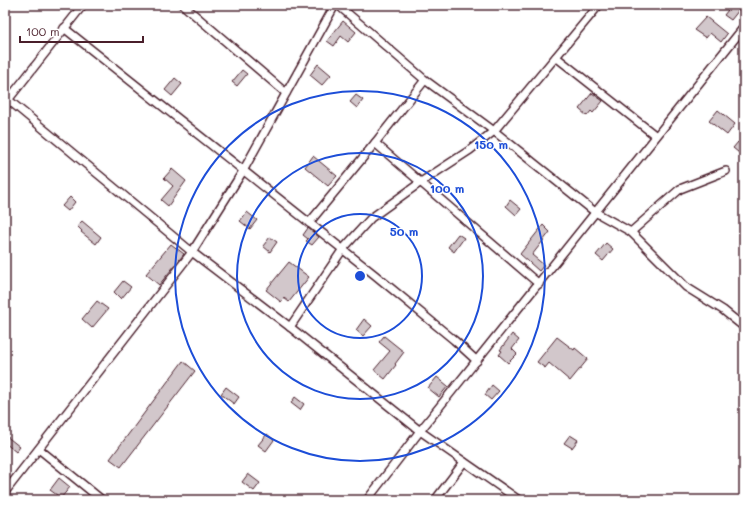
<svg xmlns="http://www.w3.org/2000/svg" width="749" height="505" viewBox="0 0 749 505" font-family="Mali,sans-serif">
<style>
.building{fill:#d2c7cb;stroke:#4a1f2b}
.lines{fill:none;stroke-linecap:round;stroke-linejoin:round}
.street-casing{stroke:#4a1f2b;stroke-width:10}
.street{stroke:#fff;stroke-width:7}
.ring{fill:none;stroke:#1d4ed8;stroke-width:2}
.centre{fill:#1d4ed8;stroke:#fff;stroke-width:2}
.ring-label{font-size:12px;text-anchor:middle;font-weight:bold;fill:#1d4ed8;stroke:#fff;stroke-width:3;stroke-linejoin:round;paint-order:stroke}
</style>
<rect width="100%" height="100%" fill="#fff"/>
<filter id="ink" filterUnits="userSpaceOnUse"><feTurbulence type="fractalNoise" baseFrequency=".025" numOctaves="2"/><feDisplacementMap in="SourceGraphic" scale="8" xChannelSelector="R" yChannelSelector="G"/><feConvolveMatrix kernelMatrix="1 2 1 2 8 2 1 2 1" color-interpolation-filters="sRGB"/></filter>
<g filter="url(#ink)">
<g class="building">
<polygon points="732,5 743,5 731,20 724,15"/>
<polygon points="706,17 727,34 721,42 710,33 706,38 694,30"/>
<polygon points="343,21 356,32 348,42 341,36 334,46 327,41"/>
<polygon points="318,64 331,75 322,85 310,75"/>
<polygon points="242,70 247,74 237,86 232,82"/>
<polygon points="175,78 182,84 172,96 165,90"/>
<polygon points="592,93 603,101 593,113 591,111 587,116 579,109"/>
<polygon points="356,95 363,100 357,108 350,102"/>
<polygon points="718,110 735,124 727,135 709,121"/>
<polygon points="738,142 744,147 744,157 733,148"/>
<polygon points="313,156 337,176 328,186 305,167"/>
<polygon points="172,169 186,181 168,206 161,200 173,186 164,178"/>
<polygon points="70,197 75,202 68,211 62,206"/>
<polygon points="510,200 521,209 516,215 506,206"/>
<polygon points="247,212 257,220 250,229 240,221"/>
<polygon points="82,221 101,237 96,244 81,232 82,231 77,226"/>
<polygon points="543,225 550,232 532,255 544,265 539,271 520,254"/>
<polygon points="308,228 319,237 312,245 306,241 308,239 303,235"/>
<polygon points="458,234 464,238 454,252 448,247"/>
<polygon points="270,237 277,242 270,252 263,246"/>
<polygon points="606,243 613,249 603,261 596,255"/>
<polygon points="171,244 184,254 159,285 146,274"/>
<polygon points="289,262 309,277 289,302 284,298 281,302 266,290"/>
<polygon points="123,281 131,287 121,299 114,292"/>
<polygon points="97,301 108,309 92,328 82,319"/>
<polygon points="364,319 372,326 363,336 356,330"/>
<polygon points="512,334 519,340 512,349 517,354 508,363 499,355 502,351 500,350"/>
<polygon points="384,336 404,352 395,364 396,365 385,379 374,370 390,351 379,342"/>
<polygon points="557,337 574,350 575,348 588,359 570,381 549,363 545,368 537,362"/>
<polygon points="183,361 195,371 121,467 110,459"/>
<polygon points="437,377 448,386 439,397 428,388"/>
<polygon points="492,385 499,391 491,400 485,395"/>
<polygon points="226,387 239,397 234,404 221,394"/>
<polygon points="295,397 304,404 300,410 291,403"/>
<polygon points="267,434 274,440 266,451 258,445"/>
<polygon points="5,435 20,447 16,452 5,443"/>
<polygon points="570,435 578,440 572,448 564,443"/>
<polygon points="248,474 260,483 254,491 242,482"/>
<polygon points="59,478 70,487 61,498 50,490"/>
</g>
<g class="lines">
<defs>
<g id="street">
<polyline points="183,5 286,93"/>
<polyline points="338,5 425,80 494,131 595,212 631,232 686,287 723,310 744,327"/>
<polyline points="64,28 375,275 454,340 477,361"/>
<polyline points="556,57 656,136"/>
<polyline points="5,97 192,252 290,327 420,431 519,500"/>
<polyline points="8,100 83,5"/>
<polyline points="375,143 539,284"/>
<polyline points="309,223 375,143 425,80"/>
<polyline points="631,232 680,189 726,171"/>
<polyline points="290,327 343,249 371,218 421,182 470,150 494,131 599,5"/>
<polyline points="39,449 102,500"/>
<polyline points="5,492 192,252 243,171 335,5"/>
<polyline points="367,500 420,431 744,27"/>
<polyline points="435,500 464,462"/>
</g>
</defs>
<use href="#street" class="street-casing"/>
<use href="#street" class="street"/>
</g>
</g>
<g class="ring">
<circle cx="360" cy="276" r="62"/>
<circle cx="360" cy="276" r="123"/>
<circle cx="360" cy="276" r="185"/>
</g>
<circle cx="360" cy="276" r="6" class="centre"/>
<g class="ring-label">
<text x="491" y="149">150 m</text>
<text x="447" y="193">100 m</text>
<text x="404" y="236">50 m</text>
</g>
<rect width="749" height="505" fill="none" stroke="#fff" stroke-width="20"/>
<rect x="10" y="10" width="729" height="485" fill="none" stroke="#4a1f2b" stroke-width="1.5" filter="url(#ink)"/>
<path d="M20 36v6h123v-6" fill="none" stroke="#4a1f2b" stroke-width="2"/>
<text x="26" y="36" font-size="12" fill="#4a1f2b" stroke="#ffffff" stroke-width="3" paint-order="stroke">100 m</text>
</svg>
